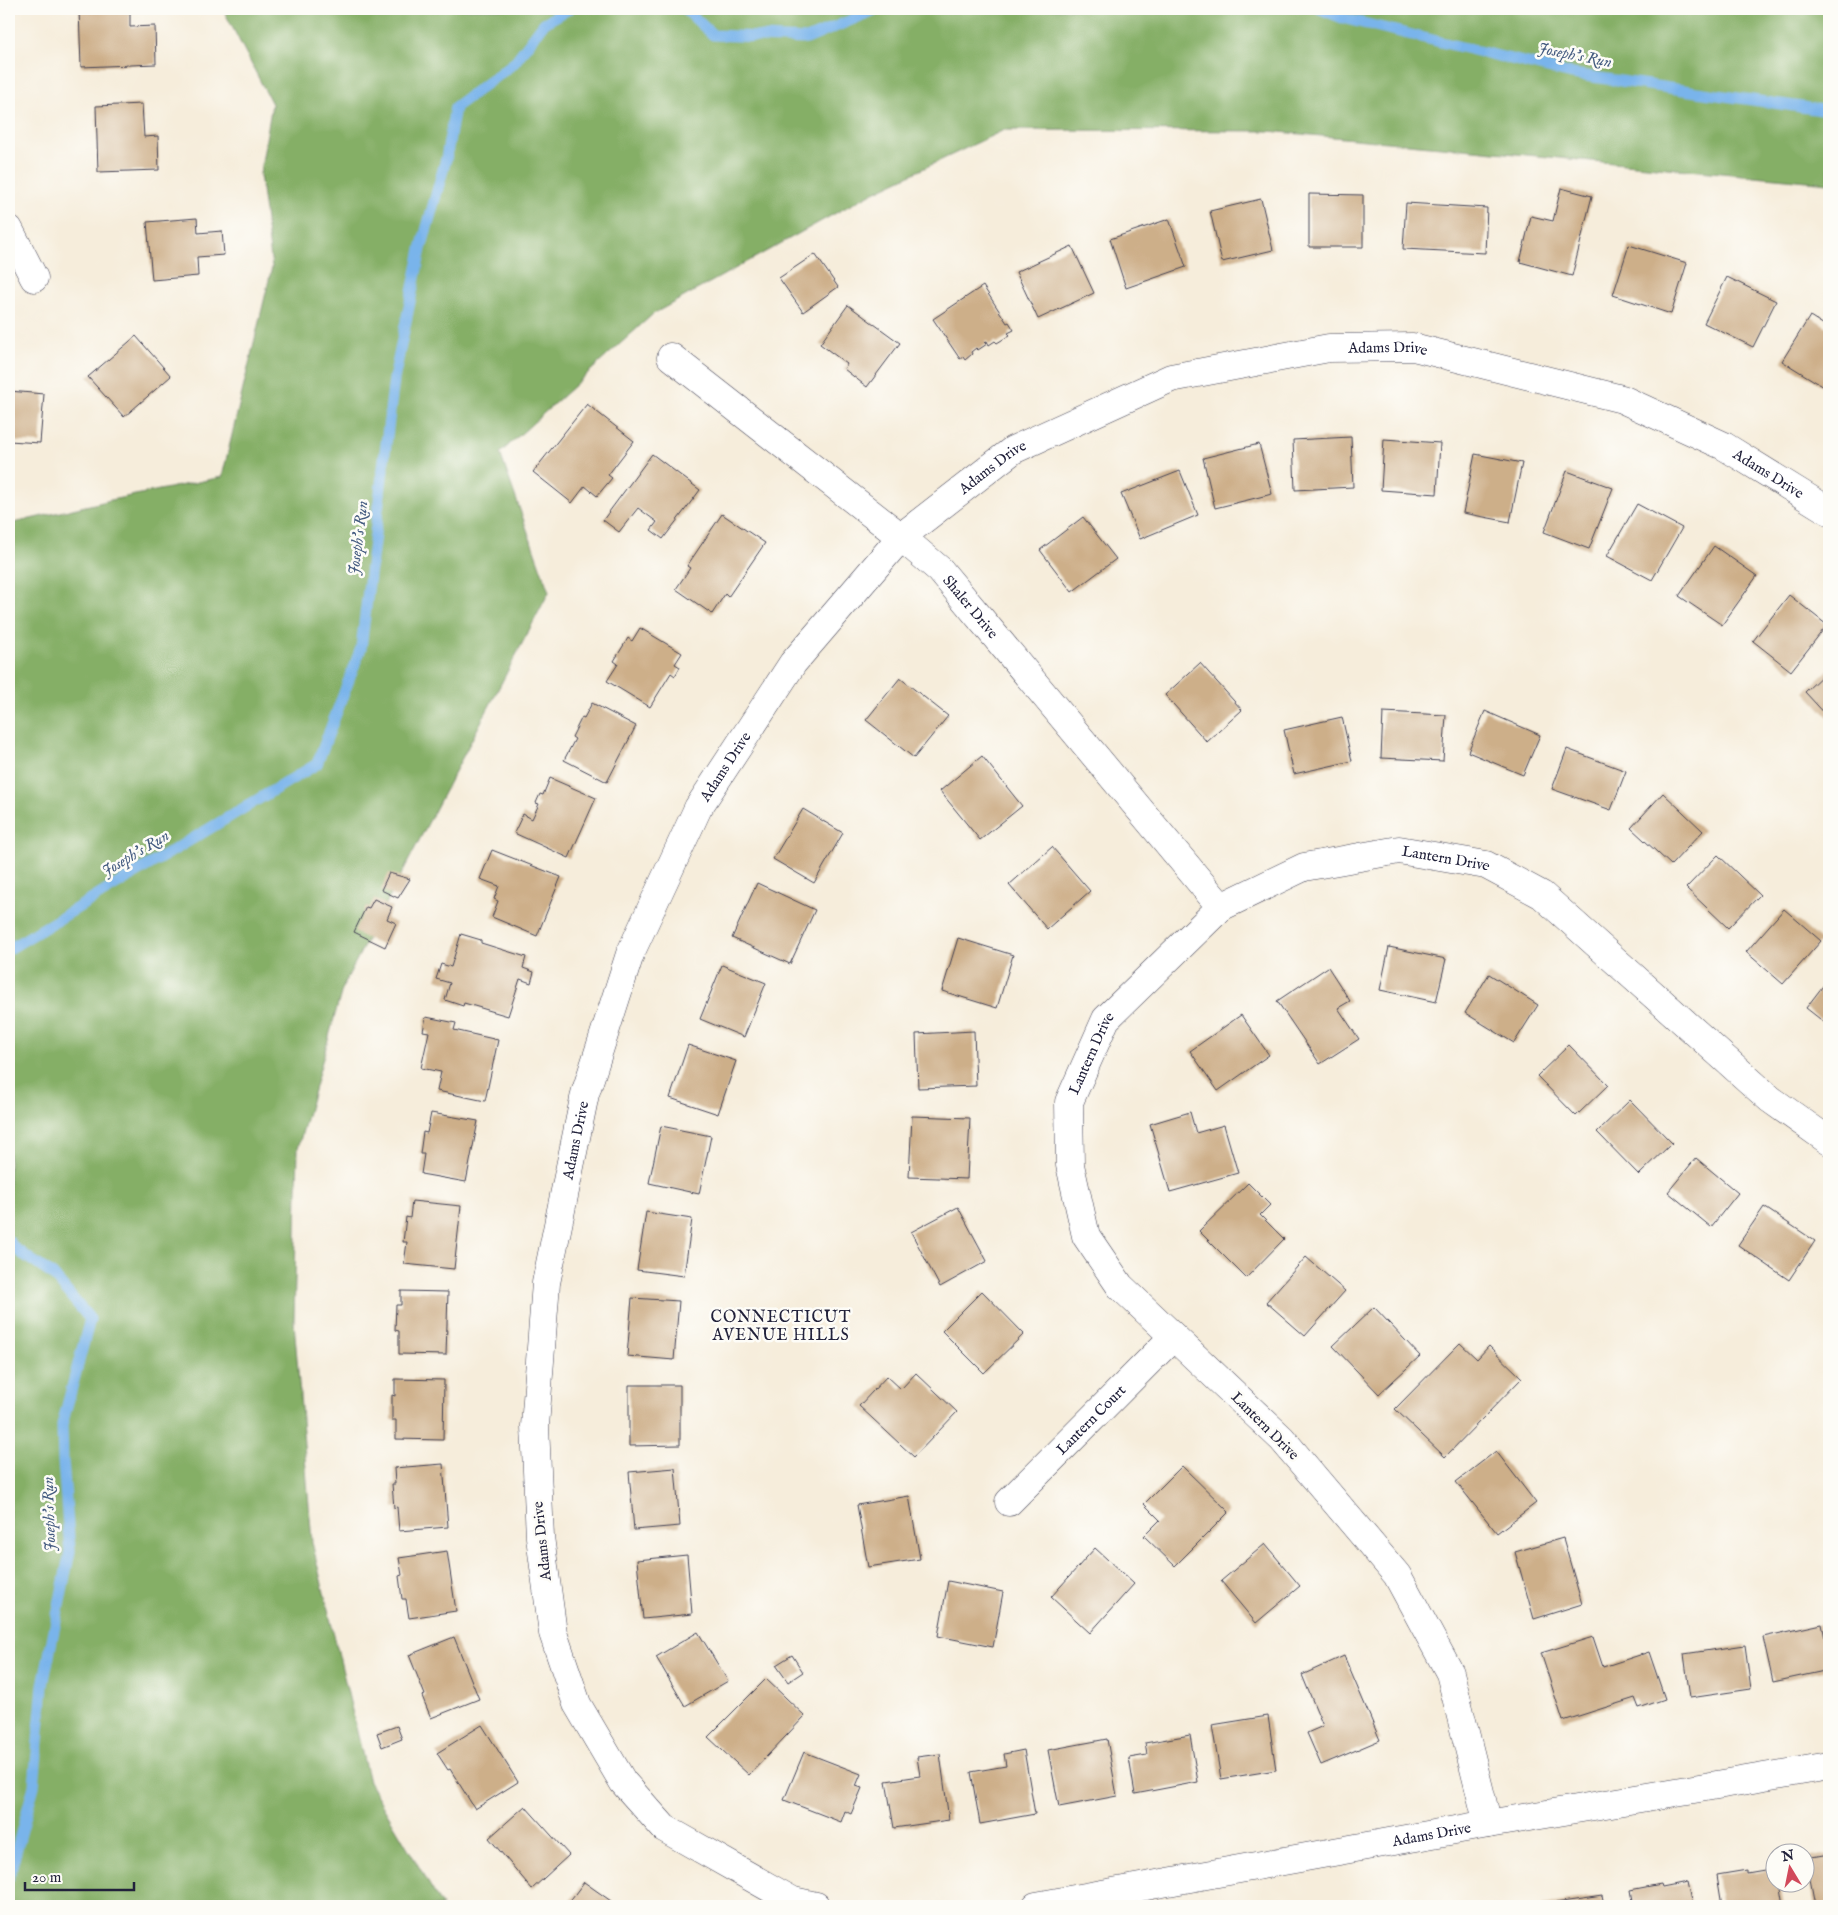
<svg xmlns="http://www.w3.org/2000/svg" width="1838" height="1915" viewBox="0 0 1838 1915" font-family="'IM FELL English',serif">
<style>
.forest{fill:#85af66;stroke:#546850}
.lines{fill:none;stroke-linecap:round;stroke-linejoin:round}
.stream{stroke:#79b4eb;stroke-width:11}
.building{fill:#cdaf89}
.street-casing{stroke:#424053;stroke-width:29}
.street{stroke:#fff;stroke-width:28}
.labels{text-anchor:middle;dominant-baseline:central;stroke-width:5;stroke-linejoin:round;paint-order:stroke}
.street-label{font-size:15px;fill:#22223b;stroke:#fdfcf7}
.water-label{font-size:16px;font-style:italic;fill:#455c81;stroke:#fdfcf7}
.neighbourhood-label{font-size:16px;letter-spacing:1px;fill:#22223b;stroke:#fdfcf7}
</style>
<rect width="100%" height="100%" fill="#fdfcf7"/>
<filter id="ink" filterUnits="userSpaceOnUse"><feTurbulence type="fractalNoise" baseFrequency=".02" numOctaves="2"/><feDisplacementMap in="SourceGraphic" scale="10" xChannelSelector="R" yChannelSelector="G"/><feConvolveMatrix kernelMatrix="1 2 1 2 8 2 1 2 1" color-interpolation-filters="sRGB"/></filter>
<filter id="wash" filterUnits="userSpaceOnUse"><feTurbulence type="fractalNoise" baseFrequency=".0096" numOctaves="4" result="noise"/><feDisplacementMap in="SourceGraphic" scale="20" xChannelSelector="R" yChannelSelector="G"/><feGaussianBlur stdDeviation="1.12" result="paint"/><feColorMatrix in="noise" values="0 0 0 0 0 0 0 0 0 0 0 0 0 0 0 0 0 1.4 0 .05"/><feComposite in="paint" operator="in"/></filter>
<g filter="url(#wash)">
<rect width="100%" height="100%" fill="#f6eddb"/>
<polygon class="forest" points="223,9 1829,9 1829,183 1268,131 1004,130 874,192 653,314 500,453 549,592 343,986 298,1148 294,1322 312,1542 369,1782 442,1906 9,1906 9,524 111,500 222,477 272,267 260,174 272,104"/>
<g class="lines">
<g class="stream">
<polyline points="685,9 713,35 807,39 877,9"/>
<polyline points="1320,9 1342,18 1572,74 1829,111"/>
<polyline points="9,949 317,764 361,648 394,379 421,249 446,159 455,107 514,63 544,23 569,9"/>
<polyline points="9,1241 14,1248 53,1275 90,1319 62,1425 63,1461 70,1551 43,1685 34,1786 9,1877"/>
</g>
</g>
<g id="blocks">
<g class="building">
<polygon points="79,9 130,9 130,27 155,26 156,64 81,67"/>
<polygon points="142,104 144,137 158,136 159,170 98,172 96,106"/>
<polygon points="1561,188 1592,196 1572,276 1520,262 1531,216 1553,221"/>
<polygon points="1309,194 1363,195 1363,247 1309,247"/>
<polygon points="1261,199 1273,250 1222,262 1210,211"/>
<polygon points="1406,203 1487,208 1485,253 1403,249"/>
<polygon points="197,218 198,233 222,231 224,255 197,257 198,276 152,280 147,222"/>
<polygon points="1169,219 1186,267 1126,288 1110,239"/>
<polygon points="1629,245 1687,263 1671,314 1613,295"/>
<polygon points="1072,246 1094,293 1038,319 1016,272"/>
<polygon points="815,254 838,287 803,312 779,278"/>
<polygon points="1727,277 1776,301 1753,347 1704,323"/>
<polygon points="983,286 1007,323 1009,322 1014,330 1008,333 1010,335 997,343 995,341 989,345 987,341 985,342 987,344 978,350 976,348 971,352 972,354 965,360 963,357 960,359 933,319"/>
<polygon points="848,305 900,343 867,387 844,369 847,364 820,344"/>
<polygon points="1810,316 1829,328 1829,390 1782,361"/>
<polygon points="136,336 171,376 124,417 88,377"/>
<polygon points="9,391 44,394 40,443 9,441"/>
<polygon points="587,404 634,441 608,475 612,478 597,496 585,486 572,503 533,472"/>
<polygon points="1351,437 1353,487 1295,490 1293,440"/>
<polygon points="1384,439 1440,443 1437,494 1381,490"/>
<polygon points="1259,444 1272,494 1215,508 1203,458"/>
<polygon points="652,454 700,490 663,539 651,530 657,522 638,508 619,532 603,520"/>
<polygon points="1475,454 1522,463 1510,522 1463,513"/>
<polygon points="1180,471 1198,515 1140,539 1121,494"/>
<polygon points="1567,471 1613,488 1589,549 1544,532"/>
<polygon points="1637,504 1682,528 1652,580 1607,556"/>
<polygon points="722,514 765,543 728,597 725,594 712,614 676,589 690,568 687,566"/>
<polygon points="1083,517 1116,559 1072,592 1040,550"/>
<polygon points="1714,546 1757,576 1722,625 1679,596"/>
<polygon points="1789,595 1827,625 1791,671 1753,641"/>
<polygon points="640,628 682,653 675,664 680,667 675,676 671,673 650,707 607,681 618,664 614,661 628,638 632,641"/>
<polygon points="1200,663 1242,710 1207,742 1165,695"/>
<polygon points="1829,669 1829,718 1805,692"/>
<polygon points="900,678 948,716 914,758 866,720"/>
<polygon points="592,703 636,726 607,782 564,760 575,739 572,737 582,717 584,718"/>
<polygon points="1485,711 1540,735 1523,775 1468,752"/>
<polygon points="1383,712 1446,715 1443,761 1381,758"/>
<polygon points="1342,717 1352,761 1294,774 1284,730"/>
<polygon points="1567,749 1626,771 1611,810 1552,789"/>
<polygon points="982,756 1022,806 980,840 940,791"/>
<polygon points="550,778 596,798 569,858 514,833 523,814 532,819 539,804 536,803 540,794 543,795"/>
<polygon points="1663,793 1703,831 1671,865 1631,828"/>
<polygon points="803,809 843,833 814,883 773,859"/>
<polygon points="1052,847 1090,891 1047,929 1009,885"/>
<polygon points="492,850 561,877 537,936 492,917 498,901 494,899 499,886 480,879"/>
<polygon points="1718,855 1760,895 1728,928 1686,888"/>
<polygon points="389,873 410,879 398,898 381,890"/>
<polygon points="757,883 815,910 790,964 732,938"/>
<polygon points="374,899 392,907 387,919 396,923 385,947 354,932 366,907 369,908"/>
<polygon points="1784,909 1821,941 1783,984 1746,952"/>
<polygon points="461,934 481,940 481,943 526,957 523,968 534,972 531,983 520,979 508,1016 464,1003 463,1006 445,1000 450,983 436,979 441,964 451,967"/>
<polygon points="958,938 1013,955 997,1008 942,991"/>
<polygon points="1389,947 1446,959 1436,1002 1380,990"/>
<polygon points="722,965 766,983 744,1037 700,1019"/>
<polygon points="1328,967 1350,1001 1338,1008 1359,1039 1320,1064 1277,1001"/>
<polygon points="1489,974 1538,1005 1514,1043 1465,1013"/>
<polygon points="1829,978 1829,1026 1806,1008"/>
<polygon points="1241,1015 1269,1055 1218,1091 1190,1051"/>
<polygon points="426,1017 456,1023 454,1030 498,1040 485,1101 437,1091 441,1072 421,1068 429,1032 423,1031"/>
<polygon points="974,1031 976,1086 918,1088 916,1034"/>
<polygon points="688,1045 736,1061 718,1114 670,1098"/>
<polygon points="1569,1045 1608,1085 1576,1116 1537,1076"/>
<polygon points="1630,1100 1672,1143 1639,1175 1597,1132"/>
<polygon points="1190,1112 1196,1133 1224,1125 1238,1173 1170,1192 1150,1124"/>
<polygon points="431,1113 478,1121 466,1182 421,1174 424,1154 420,1154 423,1132 427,1133"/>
<polygon points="912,1116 970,1118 967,1179 909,1177"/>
<polygon points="661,1126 711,1136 699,1194 649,1183"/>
<polygon points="1696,1158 1738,1193 1711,1227 1668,1192"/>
<polygon points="1248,1183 1270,1205 1260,1215 1284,1239 1246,1278 1199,1231"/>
<polygon points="412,1201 461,1206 454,1269 404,1264 407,1242 403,1242 406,1217 410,1218"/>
<polygon points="958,1207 987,1261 940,1287 911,1232"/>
<polygon points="1764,1207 1815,1241 1789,1280 1738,1245"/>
<polygon points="646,1212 692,1219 684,1276 637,1270"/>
<polygon points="1306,1257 1345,1291 1305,1336 1266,1302"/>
<polygon points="401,1291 448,1292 446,1355 399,1354 399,1331 395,1330 396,1305 401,1305"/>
<polygon points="982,1291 1024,1334 984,1373 942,1331"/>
<polygon points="632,1298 679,1301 674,1360 627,1356"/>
<polygon points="1374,1307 1420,1356 1379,1394 1333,1346"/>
<polygon points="1460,1343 1477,1359 1489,1346 1522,1378 1445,1457 1395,1409"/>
<polygon points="916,1373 957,1412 914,1457 859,1406 887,1376 901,1389"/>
<polygon points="395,1379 444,1380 443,1440 396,1439 396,1420 392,1420 392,1395 395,1396"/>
<polygon points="629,1385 680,1385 680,1445 629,1446"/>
<polygon points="1496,1451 1536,1503 1497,1533 1456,1482"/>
<polygon points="443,1464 448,1527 399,1531 397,1507 394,1508 392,1484 395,1484 394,1468"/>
<polygon points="1182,1466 1229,1512 1175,1566 1144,1536 1160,1520 1144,1504"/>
<polygon points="675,1468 680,1526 634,1530 629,1472"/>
<polygon points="909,1496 920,1559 868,1567 857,1505"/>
<polygon points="1563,1538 1582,1604 1534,1619 1515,1552"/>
<polygon points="1265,1544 1300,1586 1256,1623 1221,1581"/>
<polygon points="1095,1548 1134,1584 1090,1633 1051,1597"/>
<polygon points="447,1551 456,1611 409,1618 406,1599 402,1599 399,1576 402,1575 399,1558"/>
<polygon points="687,1555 692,1614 643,1619 637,1560"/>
<polygon points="948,1581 1003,1592 993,1647 938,1636"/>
<polygon points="1822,1624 1829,1657 1829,1670 1773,1682 1763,1637"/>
<polygon points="698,1632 728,1681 685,1706 656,1657"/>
<polygon points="454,1637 479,1699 431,1718 422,1696 425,1695 409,1655"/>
<polygon points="1593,1637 1603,1667 1649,1652 1665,1699 1639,1708 1635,1698 1563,1721 1541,1653"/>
<polygon points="1745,1645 1751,1689 1690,1698 1684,1654"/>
<polygon points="792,1655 803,1672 788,1682 776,1665"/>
<polygon points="1344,1656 1380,1740 1321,1765 1307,1733 1323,1726 1302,1675"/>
<polygon points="766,1679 805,1716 749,1775 708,1737"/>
<polygon points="1268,1716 1276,1770 1221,1779 1212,1725"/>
<polygon points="482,1725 518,1782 475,1809 450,1769 448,1770 437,1753"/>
<polygon points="397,1726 402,1739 382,1747 377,1733"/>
<polygon points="1190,1735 1198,1782 1135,1794 1129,1758 1147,1755 1145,1743"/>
<polygon points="1107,1739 1117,1796 1059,1807 1048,1750"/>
<polygon points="1024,1750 1035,1814 980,1824 971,1772 1006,1766 1004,1754"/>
<polygon points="804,1752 861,1774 856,1786 862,1788 851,1814 845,1811 841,1822 784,1800"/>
<polygon points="940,1754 949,1820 894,1828 886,1781 920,1776 917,1757"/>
<polygon points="525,1806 569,1855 532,1889 489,1838"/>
<polygon points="1829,1854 1829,1903 1815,1905 1806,1858"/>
<polygon points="1776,1868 1776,1882 1779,1882 1783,1906 1722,1906 1717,1875 1747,1870 1747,1873"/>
<polygon points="584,1882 618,1906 566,1906"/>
<polygon points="1687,1882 1692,1906 1633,1906 1630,1890 1661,1884 1662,1887"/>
<polygon points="1602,1896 1604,1906 1543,1906 1542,1905"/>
</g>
</g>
</g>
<g filter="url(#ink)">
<use href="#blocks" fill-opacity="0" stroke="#424053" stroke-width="1"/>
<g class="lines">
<defs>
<g id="street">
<polyline points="9,229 34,278"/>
<path id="s1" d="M671,357L901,537L940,570L1221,907"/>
<path id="s2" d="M1009,1502L1173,1337"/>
<path id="s3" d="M1488,1824L1450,1673L1397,1575L1282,1439L1120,1286L1086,1236L1070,1165L1069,1102L1106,1019L1221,907L1304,867L1399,850L1486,865L1542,895L1770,1099L1829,1141"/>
<path id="s4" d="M816,1906L793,1901L664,1828L623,1782L577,1704L553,1633L540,1537L535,1426L546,1283L585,1094L630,954L698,808L793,663L901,537L1013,450L1171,378L1329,348L1413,347L1622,399L1724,446L1829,511"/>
<path id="s5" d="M1036,1906L1488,1824L1829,1766"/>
</g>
</defs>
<use href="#street" class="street-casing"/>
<use href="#street" class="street"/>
</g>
</g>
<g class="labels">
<g class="street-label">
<text stroke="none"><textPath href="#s4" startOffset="2126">Adams Drive</textPath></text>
<text stroke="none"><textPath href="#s4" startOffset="1706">Adams Drive</textPath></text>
<text stroke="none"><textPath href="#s4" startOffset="2531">Adams Drive</textPath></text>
<text stroke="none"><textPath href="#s1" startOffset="391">Shaler Drive</textPath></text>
<text stroke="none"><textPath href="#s4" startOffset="1301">Adams Drive</textPath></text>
<text stroke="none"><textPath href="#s3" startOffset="1352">Lantern Drive</textPath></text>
<text stroke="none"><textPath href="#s3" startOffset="918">Lantern Drive</textPath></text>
<text stroke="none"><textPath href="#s4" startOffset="896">Adams Drive</textPath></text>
<text stroke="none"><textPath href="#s2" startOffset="116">Lantern Court</textPath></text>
<text transform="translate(1265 1426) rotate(45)">Lantern Drive</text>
<text transform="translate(542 1541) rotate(-96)">Adams Drive</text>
<text stroke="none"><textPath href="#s5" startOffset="402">Adams Drive</textPath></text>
</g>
<g class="water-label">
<text transform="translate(1575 56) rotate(11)">Joseph's Run</text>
<text transform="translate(359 538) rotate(-83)">Joseph's Run</text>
<text transform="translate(136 854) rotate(-31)">Joseph's Run</text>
<text transform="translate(50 1514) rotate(-92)">Joseph's Run</text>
</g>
<g class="neighbourhood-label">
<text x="781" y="1318">CONNECTICUT<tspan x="781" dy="18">AVENUE HILLS</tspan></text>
</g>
</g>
<rect width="1838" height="1915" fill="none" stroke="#fdfcf7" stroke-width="30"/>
<g transform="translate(1790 1868) rotate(350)"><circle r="24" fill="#fdfcf7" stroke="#a5a5ac"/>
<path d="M0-4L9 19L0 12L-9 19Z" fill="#d1495b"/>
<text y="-8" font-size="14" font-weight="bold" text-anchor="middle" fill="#22223b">N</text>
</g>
<path d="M25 1882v8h109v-8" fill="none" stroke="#22223b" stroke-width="2.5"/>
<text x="32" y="1882" font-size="15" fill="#22223b" stroke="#fdfcf7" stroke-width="4" paint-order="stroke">20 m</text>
</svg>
